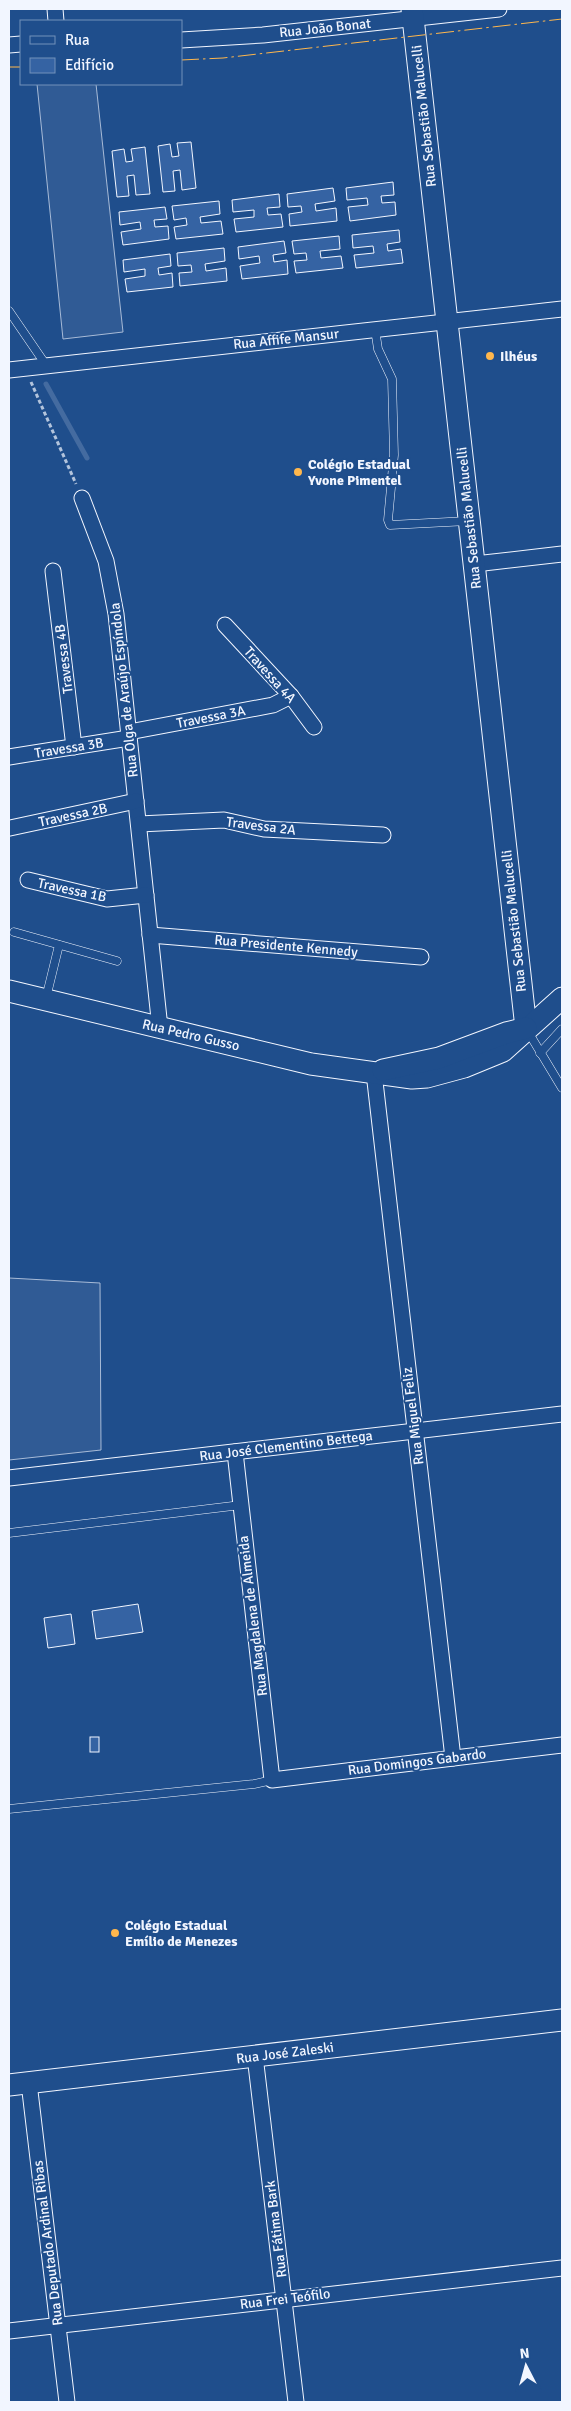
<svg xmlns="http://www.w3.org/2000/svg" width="571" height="2411" viewBox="0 0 571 2411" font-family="Signika,sans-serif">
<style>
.built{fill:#305b95;stroke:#a8bbd7}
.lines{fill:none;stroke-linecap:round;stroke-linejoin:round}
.stream{stroke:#446ba0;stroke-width:5}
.building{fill:#3563a3;stroke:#f2f6ff}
.lane-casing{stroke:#f2f6ff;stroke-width:9}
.street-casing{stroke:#f2f6ff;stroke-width:17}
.secondary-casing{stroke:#f2f6ff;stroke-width:23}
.path{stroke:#b3c4dc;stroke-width:3;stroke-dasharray:4 2.5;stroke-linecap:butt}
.lane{stroke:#1f4e8c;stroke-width:8}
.street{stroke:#1f4e8c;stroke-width:15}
.secondary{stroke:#1f4e8c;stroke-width:21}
.power{stroke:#ffb74d;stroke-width:1;stroke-dasharray:18 4 2.5 4;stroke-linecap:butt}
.poi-dot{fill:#ffb74d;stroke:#1f4e8c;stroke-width:2}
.labels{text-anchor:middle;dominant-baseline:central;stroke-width:4;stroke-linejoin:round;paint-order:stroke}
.street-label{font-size:14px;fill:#f2f6ff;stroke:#1f4e8c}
.poi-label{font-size:14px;font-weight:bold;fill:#f2f6ff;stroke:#1f4e8c;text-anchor:start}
</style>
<rect width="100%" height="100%" fill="#1f4e8c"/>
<g class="built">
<polygon points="37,84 96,84 123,332 63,339"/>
<polygon points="9,1278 100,1283 101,1450 9,1460"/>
</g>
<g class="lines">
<polyline class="stream" points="46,384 87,458"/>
</g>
<g class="building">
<polygon points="191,142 196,188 182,190 180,170 173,171 175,191 163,192 158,146 170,144 172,157 179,156 177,143"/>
<polygon points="145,147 150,194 136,195 134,175 127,176 129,196 117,197 112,151 124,149 126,162 133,161 131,149"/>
<polygon points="393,182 394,195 381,196 382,203 395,202 396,215 350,221 348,207 368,205 367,198 347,200 346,188"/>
<polygon points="333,188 335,201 315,204 316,211 336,208 337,221 290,226 289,214 302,212 301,206 288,207 287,194"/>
<polygon points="279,194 280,207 267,208 268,215 281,214 283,227 236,232 234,219 254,217 254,210 233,212 232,200"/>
<polygon points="219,201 220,214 200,217 201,223 221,221 223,234 176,239 174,227 187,225 186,218 174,220 172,206"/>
<polygon points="165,207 167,219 154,220 155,227 168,226 169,239 123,245 121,232 141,229 140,222 120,225 119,212"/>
<polygon points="399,230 400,242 387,244 388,251 401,249 403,263 356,268 354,255 374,253 373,246 353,248 352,235"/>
<polygon points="339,236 340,249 320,251 321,258 341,256 343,268 296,273 294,261 307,260 306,253 294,254 292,241"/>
<polygon points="284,241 286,253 273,255 274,262 287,260 288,274 242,279 240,266 260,263 259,256 239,259 238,247"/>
<polygon points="224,248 225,261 205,264 206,271 226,268 227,281 180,286 179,273 192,272 191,265 178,266 177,253"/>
<polygon points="170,254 171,266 158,268 159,275 172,273 173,287 127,292 125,279 145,276 145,269 124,272 123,260"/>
<polygon points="138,1604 143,1632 96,1639 92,1611"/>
<polygon points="71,1614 75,1644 48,1648 44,1618"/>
<rect x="90" y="1737" width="9" height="15"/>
</g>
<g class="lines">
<defs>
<g id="lane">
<polyline points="9,311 46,365"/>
<polyline points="375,329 378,349 392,379 394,455 388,520 390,525 468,521"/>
<polyline points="14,932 117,961"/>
<polyline points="46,998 59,945"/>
<polyline points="527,1030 562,1088"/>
<polyline points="540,1053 562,1029"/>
<polyline points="9,1533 241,1505"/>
<polyline points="9,1809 254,1784 272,1780"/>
</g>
<g id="street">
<polyline points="55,9 56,21"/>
<polyline points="181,40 263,35 499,9"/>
<polyline points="9,45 21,44"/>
<polyline points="9,370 562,309"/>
<polyline points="82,498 106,561 116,614 160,1028"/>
<polyline points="475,564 562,554"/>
<polyline points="53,571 74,747"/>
<polyline points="225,625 291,696 314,727"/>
<polyline points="129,732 273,705 291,696"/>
<polyline points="9,757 129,738"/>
<polyline points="139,824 224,820 264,829 383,835"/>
<polyline points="10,828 136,801"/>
<polyline points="28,880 107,899 146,895"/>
<polyline points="150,935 421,957"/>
<polyline points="374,1073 453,1758"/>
<polyline points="235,1452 272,1780 562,1745"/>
<polyline points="9,1478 562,1414"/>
<polyline points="255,2056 296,2402"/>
<polyline points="29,2083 67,2402"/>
<polyline points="9,2331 562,2268"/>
</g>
<g id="secondary">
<polyline points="412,9 526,1028"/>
<polyline points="9,991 311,1064 412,1078 427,1077 464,1067 503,1051 562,998"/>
<polyline points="383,1070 439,1058 506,1033 526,1028"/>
<polyline points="9,2085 562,2020"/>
</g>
</defs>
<use href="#lane" class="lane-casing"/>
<use href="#street" class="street-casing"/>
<use href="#secondary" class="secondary-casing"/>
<polyline class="path" points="31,382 76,484"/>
<use href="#lane" class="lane"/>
<use href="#street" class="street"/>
<use href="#secondary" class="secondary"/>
<g class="power">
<polyline points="181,60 223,58 562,19"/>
<polyline points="9,67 21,67"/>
</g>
</g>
<g class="poi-dot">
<circle cx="490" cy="356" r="5"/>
<circle cx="298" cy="472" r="5"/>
<circle cx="115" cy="1933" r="5"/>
</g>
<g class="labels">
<g class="street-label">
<text transform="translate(325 28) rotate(-6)">Rua João Bonat</text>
<text transform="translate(424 116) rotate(-96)">Rua Sebastião Malucelli</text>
<text transform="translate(286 339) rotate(-6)">Rua Affife Mansur</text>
<text transform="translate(469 518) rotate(-96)">Rua Sebastião Malucelli</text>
<text transform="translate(64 659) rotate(-97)">Travessa 4B</text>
<text transform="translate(270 675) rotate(48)">Travessa 4A</text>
<text transform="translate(124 690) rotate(-96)">Rua Olga de Araújo Espíndola</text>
<text transform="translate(211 717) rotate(-11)">Travessa 3A</text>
<text transform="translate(69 748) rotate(-9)">Travessa 3B</text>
<text transform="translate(73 815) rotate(-12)">Travessa 2B</text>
<text transform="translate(261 826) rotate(7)">Travessa 2A</text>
<text transform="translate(72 890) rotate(12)">Travessa 1B</text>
<text transform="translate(514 921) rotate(-96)">Rua Sebastião Malucelli</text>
<text transform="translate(286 946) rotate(5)">Rua Presidente Kennedy</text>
<text transform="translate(191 1035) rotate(13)">Rua Pedro Gusso</text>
<text transform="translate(413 1416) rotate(-97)">Rua Miguel Feliz</text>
<text transform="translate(286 1446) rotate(-7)">Rua José Clementino Bettega</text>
<text transform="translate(253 1616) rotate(-97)">Rua Magdalena de Almeida</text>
<text transform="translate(417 1762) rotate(-7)">Rua Domingos Gabardo</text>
<text transform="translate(285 2053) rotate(-7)">Rua José Zaleski</text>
<text transform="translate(276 2229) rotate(-97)">Rua Fátima Bark</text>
<text transform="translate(48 2243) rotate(-97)">Rua Deputado Ardinal Ribas</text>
<text transform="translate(285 2299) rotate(-7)">Rua Frei Teófilo</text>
</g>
<g class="poi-label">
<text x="500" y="356">Ilhéus</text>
<text x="308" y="464">Colégio Estadual<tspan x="308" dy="16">Yvone Pimentel</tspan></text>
<text x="125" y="1925">Colégio Estadual<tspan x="125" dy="16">Emílio de Menezes</tspan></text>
</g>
</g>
<rect width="571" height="2411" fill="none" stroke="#f2f6ff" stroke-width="20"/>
<rect x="20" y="20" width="162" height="65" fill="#1f4e8c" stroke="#7391ba"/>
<rect x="30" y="36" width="25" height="8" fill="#1f4e8c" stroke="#7391ba"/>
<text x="65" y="45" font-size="15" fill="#f2f6ff">Rua</text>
<rect x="30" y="58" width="25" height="15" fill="#3563a3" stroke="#7391ba"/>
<text x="65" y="70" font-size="15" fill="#f2f6ff">Edifício</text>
<g transform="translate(526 2366) rotate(354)" stroke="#1f4e8c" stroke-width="4" paint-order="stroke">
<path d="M0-4L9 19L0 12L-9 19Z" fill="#f2f6ff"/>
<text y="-8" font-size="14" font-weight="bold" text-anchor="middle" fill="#f2f6ff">N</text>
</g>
</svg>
